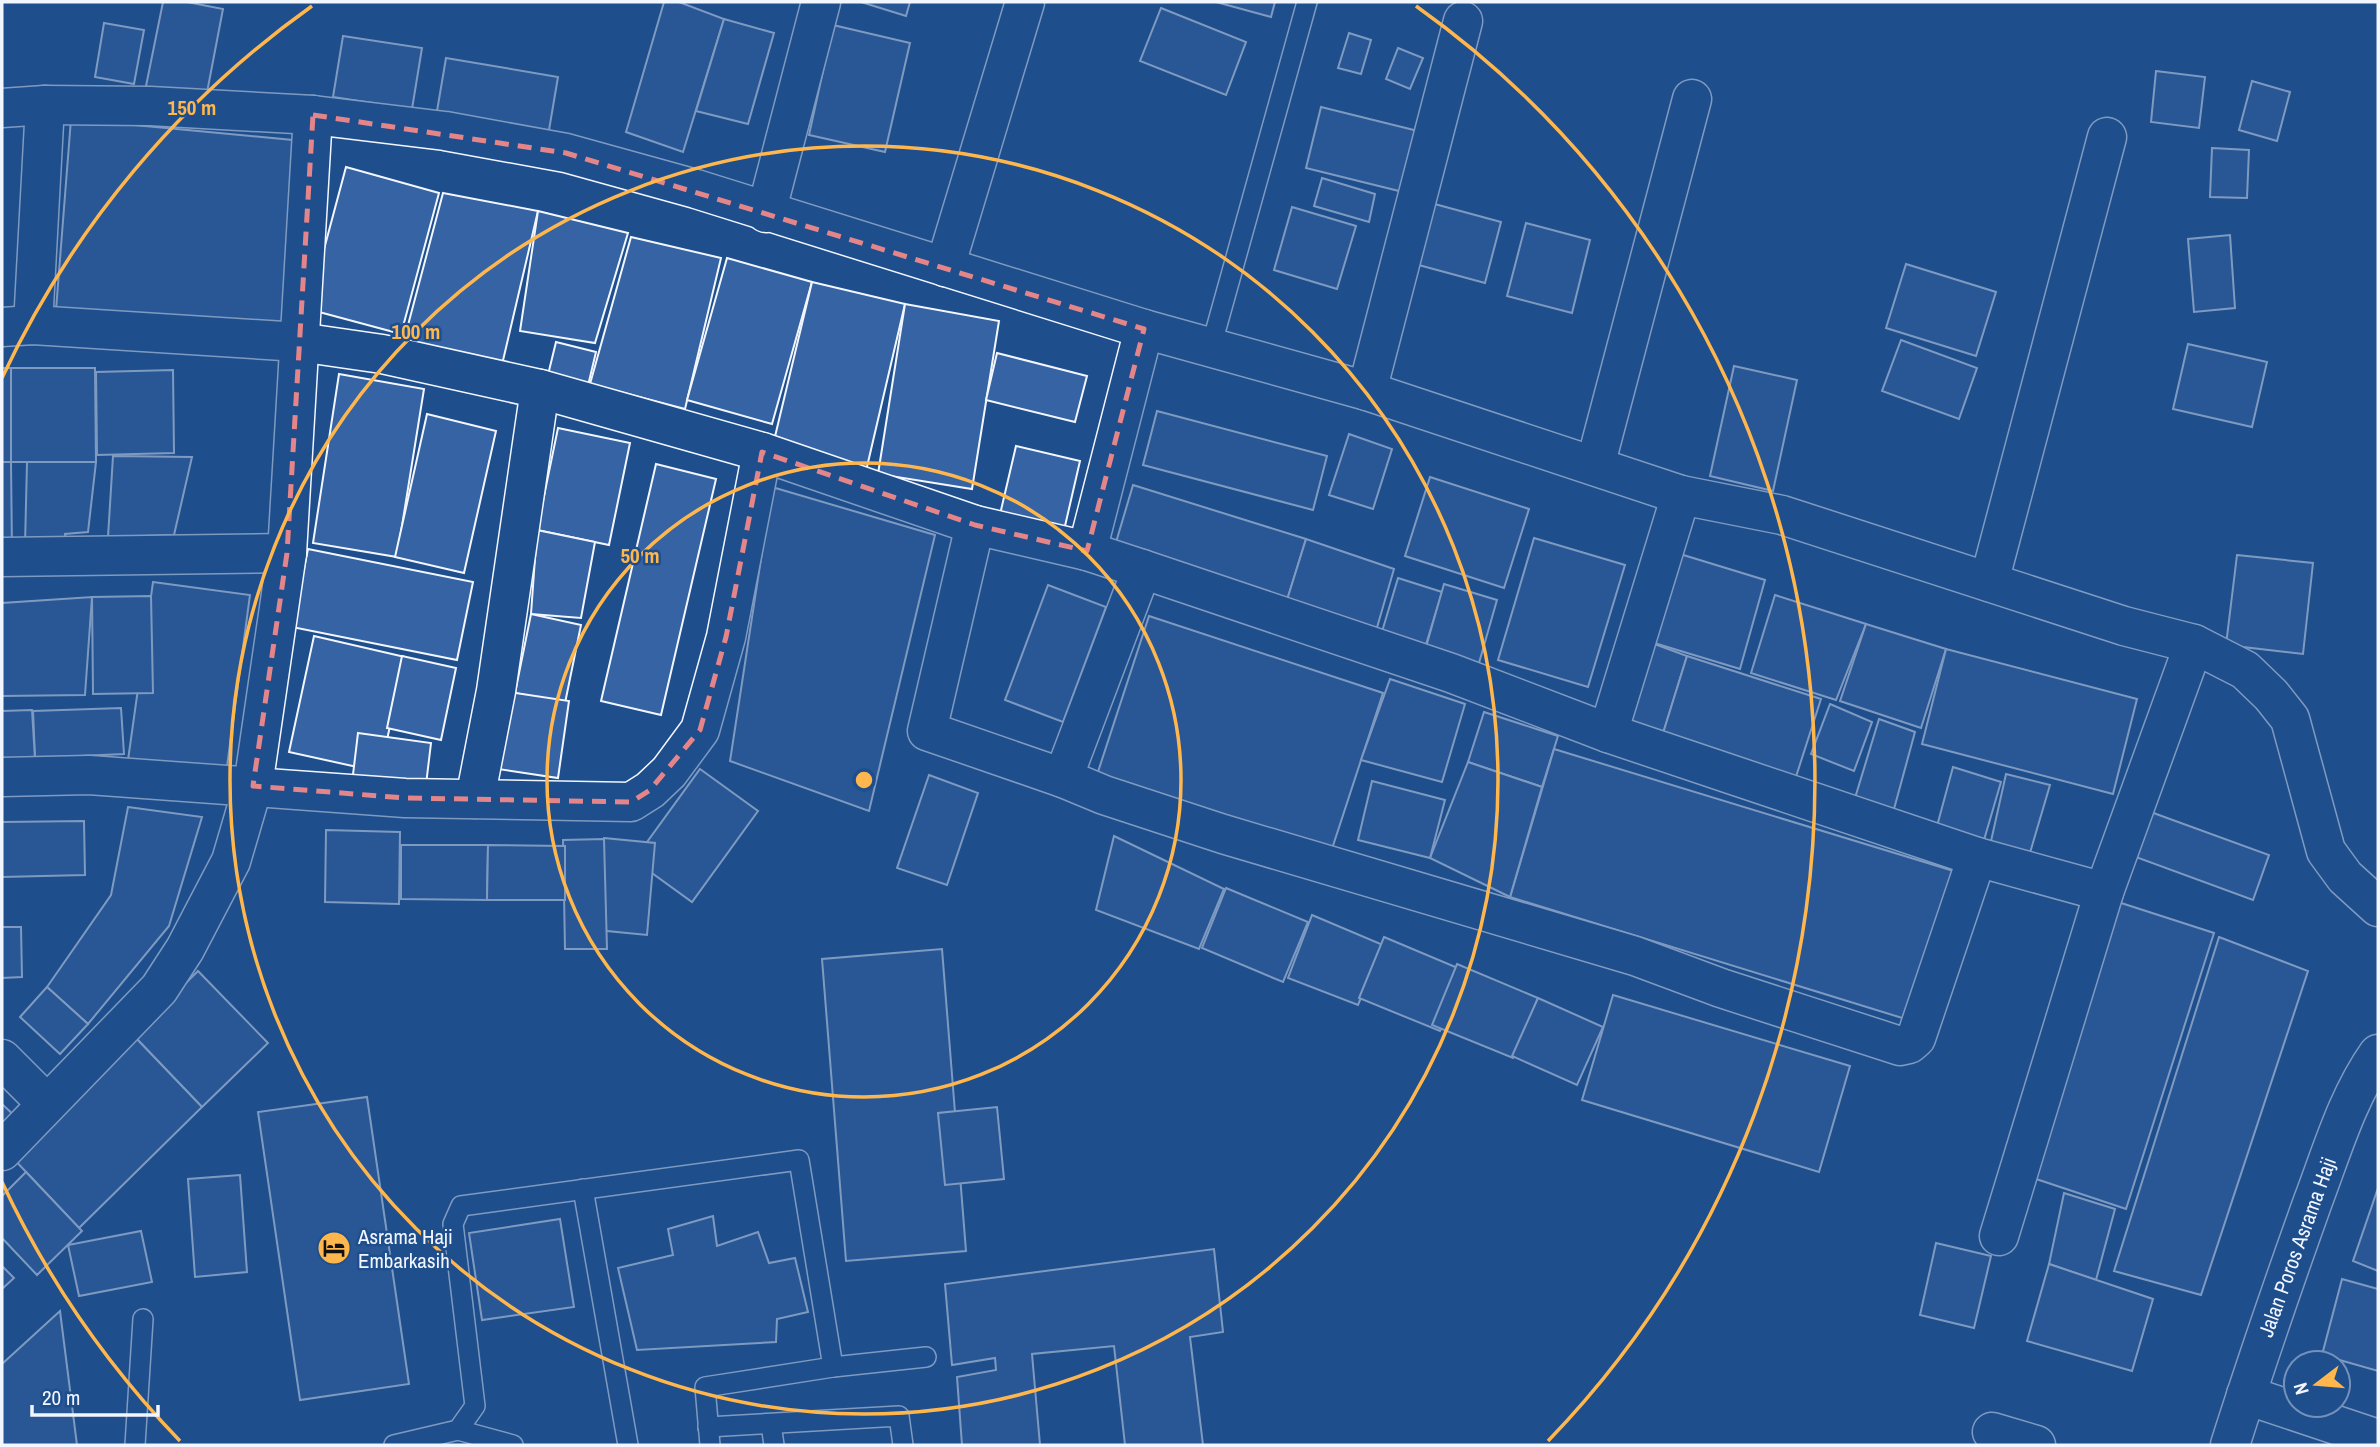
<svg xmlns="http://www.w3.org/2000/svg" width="2380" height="1447" viewBox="0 0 2380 1447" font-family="'Archivo Narrow',sans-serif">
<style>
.building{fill:#3563a3;stroke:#f2f6ff;stroke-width:2}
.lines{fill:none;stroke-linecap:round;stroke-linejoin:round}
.service-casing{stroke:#f2f6ff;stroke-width:22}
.minor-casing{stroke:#f2f6ff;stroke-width:41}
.tertiary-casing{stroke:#f2f6ff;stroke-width:41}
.service{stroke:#1f4e8c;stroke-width:19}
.minor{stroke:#1f4e8c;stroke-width:38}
.tertiary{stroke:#1f4e8c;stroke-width:38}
.marked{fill:none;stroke:#e38589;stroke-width:5;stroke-dasharray:14 9;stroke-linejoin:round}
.ring{fill:none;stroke:#ffb74d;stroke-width:3.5}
.labels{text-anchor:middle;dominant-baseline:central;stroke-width:5;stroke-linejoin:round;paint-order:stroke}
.poi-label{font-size:21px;fill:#f2f6ff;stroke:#1f4e8c;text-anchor:start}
.street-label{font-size:21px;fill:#f2f6ff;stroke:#1f4e8c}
.centre{fill:#ffb74d;stroke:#1f4e8c;stroke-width:3.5}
.ring-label{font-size:21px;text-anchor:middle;font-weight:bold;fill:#ffb74d;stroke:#1f4e8c;stroke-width:5;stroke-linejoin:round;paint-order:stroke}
</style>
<rect width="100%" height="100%" fill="#1f4e8c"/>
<g class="building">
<polygon points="163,2 187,2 223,9 205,103 145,91"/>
<polygon points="664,2 679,2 724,19 683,152 626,132"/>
<polygon points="861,2 910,2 906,16"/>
<polygon points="1216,2 1275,2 1271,17"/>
<polygon points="1161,8 1246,42 1226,95 1140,61"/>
<polygon points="724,19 774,33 748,124 696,111"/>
<polygon points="104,23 144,30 134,84 95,77"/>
<polygon points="833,25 910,43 885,152 809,135"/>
<polygon points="1349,33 1371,40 1361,74 1338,68"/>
<polygon points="343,36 422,48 412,109 333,97"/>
<polygon points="1398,48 1423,58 1410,89 1386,79"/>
<polygon points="446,58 558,77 548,136 436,117"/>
<polygon points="2156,71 2205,77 2199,128 2151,122"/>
<polygon points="2252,81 2290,92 2277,141 2239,130"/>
<polygon points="1321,107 1418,131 1403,192 1306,168"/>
<polygon points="71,119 303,141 282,333 56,310"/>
<polygon points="2212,148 2249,150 2247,198 2210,197"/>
<polygon points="346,167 439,193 401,334 308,309"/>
<polygon points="1322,178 1375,194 1369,222 1314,206"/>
<polygon points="443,193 538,211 501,369 403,344"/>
<polygon points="1431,203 1501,222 1485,283 1415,264"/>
<polygon points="1292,207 1356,226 1337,289 1274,270"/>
<polygon points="538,211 628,233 595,343 520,331"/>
<polygon points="1526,223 1590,240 1572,313 1507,296"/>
<polygon points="2230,235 2235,308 2194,312 2188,239"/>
<polygon points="631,237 721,258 685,409 590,384"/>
<polygon points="727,258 812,282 772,424 687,400"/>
<polygon points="1906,264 1996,292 1976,356 1886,328"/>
<polygon points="812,282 905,304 866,471 772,449"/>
<polygon points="905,304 999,321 972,489 878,474"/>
<polygon points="1901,340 1977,368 1959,419 1882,391"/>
<polygon points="556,342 596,352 586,394 546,383"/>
<polygon points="2188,344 2267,362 2252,427 2173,409"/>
<polygon points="997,353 1087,376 1075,422 986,400"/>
<polygon points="1734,366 1797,380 1773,491 1710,476"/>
<rect x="2" y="368" width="9" height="94"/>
<polygon points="11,368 95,368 96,462 11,462"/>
<polygon points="173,370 174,453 97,455 96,372"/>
<polygon points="339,374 424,389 397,557 313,543"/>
<polygon points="1157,411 1327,456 1313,510 1143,465"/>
<polygon points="427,414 496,431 464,573 395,557"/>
<polygon points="558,428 630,443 609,545 537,530"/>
<polygon points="1349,434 1392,449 1373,509 1329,495"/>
<polygon points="1016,446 1080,461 1062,539 998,523"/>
<polygon points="113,456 192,457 174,535 108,537"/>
<polygon points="2,462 11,462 12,552 2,552"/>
<polygon points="27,462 96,462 88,532 65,534 69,557 25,545"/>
<polygon points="656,464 716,479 661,715 601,701"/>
<polygon points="1430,477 1529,509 1504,588 1405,556"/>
<polygon points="1133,485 1306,539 1287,600 1114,549"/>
<polygon points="772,487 935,535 869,811 730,761"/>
<polygon points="537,530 595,542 581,618 531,614"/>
<polygon points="1534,538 1625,565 1588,687 1498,660"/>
<polygon points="1306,539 1394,569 1376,631 1287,600"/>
<polygon points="308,549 473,582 457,660 292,627"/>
<polygon points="1667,550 1765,580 1740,669 1641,639"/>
<polygon points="2237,555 2313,563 2303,654 2226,645"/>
<polygon points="1398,578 1442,592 1425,648 1381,635"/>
<polygon points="153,582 250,595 226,774 128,760"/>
<polygon points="1444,584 1497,600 1477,670 1424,654"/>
<polygon points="1048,585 1106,607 1063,722 1005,700"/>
<polygon points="1775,595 1866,624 1836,700 1751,673"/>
<polygon points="151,596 153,693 93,694 92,597"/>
<polygon points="92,597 85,695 2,696 2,603"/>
<polygon points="531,614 581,625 565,703 515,693"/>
<polygon points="1149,616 1383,693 1328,861 1094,784"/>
<polygon points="1866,624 1946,649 1921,728 1840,701"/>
<polygon points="314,636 405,657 380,772 289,752"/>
<polygon points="1641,639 1687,656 1660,743 1617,726"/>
<polygon points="1946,649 2137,699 2113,794 1922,744"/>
<polygon points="402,656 456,668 441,740 387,728"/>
<polygon points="1687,656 1821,699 1793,786 1660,743"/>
<polygon points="1390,679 1465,704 1442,782 1361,760"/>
<polygon points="509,692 569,701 558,778 498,769"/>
<polygon points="1830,704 1872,722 1854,771 1811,754"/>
<polygon points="121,708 124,754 35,758 33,711"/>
<polygon points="32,710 35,759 2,760 2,711"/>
<polygon points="1484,712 1558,736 1542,787 1468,762"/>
<polygon points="1879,719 1915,732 1894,809 1855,798"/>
<polygon points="358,733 431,743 425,793 352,783"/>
<polygon points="1554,749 1957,872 1912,1021 1510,897"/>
<polygon points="1468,762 1542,787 1510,897 1430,858"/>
<polygon points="1953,767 2001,782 1984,840 1937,826"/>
<polygon points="700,769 758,811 692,902 634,860"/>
<polygon points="2006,774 2050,785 2027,863 1989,850"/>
<polygon points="929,775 978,793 947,885 897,868"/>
<polygon points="1372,781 1445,800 1430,858 1358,840"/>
<polygon points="128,807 202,817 169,926 88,1024 47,987 111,895"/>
<polygon points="2148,811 2269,855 2253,900 2133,856"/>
<polygon points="84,821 85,875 2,877 2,822"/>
<polygon points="326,830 400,832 399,904 325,902"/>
<polygon points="1114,836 1224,889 1199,949 1096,910"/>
<polygon points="604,838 655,843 647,935 597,930"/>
<polygon points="604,839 607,949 565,949 563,840"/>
<polygon points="401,845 488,845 487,900 401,899"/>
<polygon points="488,845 565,846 565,900 487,900"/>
<polygon points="1226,888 1308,922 1283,982 1202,948"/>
<polygon points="2115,901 2214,933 2126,1209 2027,1176"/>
<polygon points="1312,915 1383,945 1358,1005 1288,978"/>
<polygon points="2,927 21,927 22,977 2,978"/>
<polygon points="1384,937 1465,971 1440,1031 1359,998"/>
<polygon points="2219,937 2308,971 2201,1295 2114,1271"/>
<polygon points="942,949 966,1251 846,1261 822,959"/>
<polygon points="1457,964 1538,998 1513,1058 1432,1025"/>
<polygon points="198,971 268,1043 202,1107 133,1035"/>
<polygon points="47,987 88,1024 60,1054 20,1017"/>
<polygon points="1613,995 1850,1066 1819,1172 1582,1100"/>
<polygon points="1538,998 1603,1027 1577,1085 1512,1056"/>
<polygon points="133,1035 202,1107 79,1228 10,1155"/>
<polygon points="367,1097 409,1384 300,1400 258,1112"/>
<polygon points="2,1104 17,1118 2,1135"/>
<polygon points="997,1107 1004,1179 945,1185 938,1113"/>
<polygon points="26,1172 82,1231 37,1275 2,1238 2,1196"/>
<polygon points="240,1175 247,1272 195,1277 188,1179"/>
<polygon points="2378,1188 2378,1271 2353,1261"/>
<polygon points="2064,1193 2115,1209 2096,1280 2049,1264"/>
<polygon points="713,1216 717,1246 758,1232 769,1263 795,1258 808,1312 777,1319 776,1342 637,1350 618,1268 673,1255 668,1229"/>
<polygon points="560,1219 574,1307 482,1320 469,1233"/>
<polygon points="141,1231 152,1282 79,1296 68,1245"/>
<polygon points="1936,1243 1991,1256 1974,1328 1920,1315"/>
<polygon points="1214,1249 1223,1332 1190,1337 1203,1445 1125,1445 1114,1346 1032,1354 1040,1445 962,1445 957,1377 996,1370 995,1358 952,1365 945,1284"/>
<polygon points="2049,1264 2153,1299 2132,1371 2027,1341"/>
<polygon points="2,1266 14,1278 2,1289"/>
<polygon points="2342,1279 2378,1289 2378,1371 2322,1355"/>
<polygon points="60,1311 77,1445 2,1445 2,1364"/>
</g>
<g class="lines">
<defs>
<g id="service">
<polyline points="1211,347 1307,2"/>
<polyline points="583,1189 628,1445"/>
<polyline points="771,1424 774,1445"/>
<polyline points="708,1427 899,1416 903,1445"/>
<polyline points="458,1430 513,1445"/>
<polyline points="135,1445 143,1319"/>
<polyline points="394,1445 458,1430 475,1406 453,1224 461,1206 799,1160 833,1367"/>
<polyline points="710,1445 705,1387 833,1367 926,1357"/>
</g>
<g id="minor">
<polyline points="2,108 45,105 150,106 313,115 445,131 566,153 696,189 1144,329 1367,391 1681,495 1782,515 2124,626 2194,644 2245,670 2271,695 2290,719 2326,851 2345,877 2378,907"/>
<polyline points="766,213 821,2"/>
<polyline points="945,267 1025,2"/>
<polyline points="33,325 45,105"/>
<polyline points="2,327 33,325 299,342 382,354 540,389 762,452 975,525 1087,551 1142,569 1451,673 1608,733 1727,773 1977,857 2104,892 2194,644"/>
<polyline points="1367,391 1463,21"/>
<polyline points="1595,466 1692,99"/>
<polyline points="975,525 927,731 1063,778 1104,795 1223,834 1635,956 1721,988 1900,1046 1909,1044 1916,1038 1977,857"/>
<polyline points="1087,551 1144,329"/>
<polyline points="2,557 287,553"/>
<polyline points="1989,582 2107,137"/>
<polyline points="1608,733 1681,495"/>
<polyline points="2,777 89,775 405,798 631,802 650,790 669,772 700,730 726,637 762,452"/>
<polyline points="1063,778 1142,569"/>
<polyline points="475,799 496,691 540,389"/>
<polyline points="2,1059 46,1103"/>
<polyline points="2,1151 159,989 185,949 231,861 253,786 287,553 313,115"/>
<polyline points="1999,1236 2104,892"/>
<polyline points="2246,1395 2378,1439"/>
<polyline points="1992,1432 2036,1445"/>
</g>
<path id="tertiary" d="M2230,1445C2256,1363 2284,1282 2313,1201C2332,1151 2347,1098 2378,1054"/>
</defs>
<use href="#service" class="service-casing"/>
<use href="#minor" class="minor-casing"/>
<use href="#tertiary" class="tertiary-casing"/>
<use href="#service" class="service"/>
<use href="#minor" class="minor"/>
<use href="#tertiary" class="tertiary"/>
</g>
<path d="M0 0H2380V1447H0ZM313,115L566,153L1144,329L1087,551L975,525L762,452L726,637L700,730L650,790L631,802L405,798L253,786L287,553Z" fill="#1f4e8c" fill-opacity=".55" fill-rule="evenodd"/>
<path class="marked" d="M313,115L566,153L1144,329L1087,551L975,525L762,452L726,637L700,730L650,790L631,802L405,798L253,786L287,553Z"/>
<g class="ring">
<circle cx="864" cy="780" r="317"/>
<circle cx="864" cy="780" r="634"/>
<path d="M180 1441A951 951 0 0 1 2 1182M2 378A951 951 0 0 1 312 6M1416 6A951 951 0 0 1 1548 1441"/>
</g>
<defs>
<symbol id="hotel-disc" viewBox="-11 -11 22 22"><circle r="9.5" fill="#ffb74d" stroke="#1f4e8c"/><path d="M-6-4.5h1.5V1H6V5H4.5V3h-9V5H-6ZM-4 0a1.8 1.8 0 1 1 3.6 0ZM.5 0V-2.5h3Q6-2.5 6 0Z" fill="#111"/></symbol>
</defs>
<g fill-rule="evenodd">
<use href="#hotel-disc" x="315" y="1229" width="38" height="38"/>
</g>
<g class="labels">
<g class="poi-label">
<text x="358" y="1236">Asrama Haji<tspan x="358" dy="24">Embarkasih</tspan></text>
</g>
<g class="street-label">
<text transform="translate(2297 1247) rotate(-70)">Jalan Poros Asrama Haji</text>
</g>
</g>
<circle cx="864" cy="780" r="10" class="centre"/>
<g class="ring-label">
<text x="192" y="115">150 m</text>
<text x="416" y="339">100 m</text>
<text x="640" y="563">50 m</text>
</g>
<rect width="2380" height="1447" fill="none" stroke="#f2f6ff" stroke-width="7"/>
<g transform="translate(2317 1384) rotate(254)"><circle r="33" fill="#1f4e8c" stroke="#7391ba" stroke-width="2"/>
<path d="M0-5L12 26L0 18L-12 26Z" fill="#ffb74d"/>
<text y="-10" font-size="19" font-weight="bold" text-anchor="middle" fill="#f2f6ff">N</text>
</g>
<path d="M32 1405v10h126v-10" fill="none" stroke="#f2f6ff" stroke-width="3.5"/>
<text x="42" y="1405" font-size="21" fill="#f2f6ff" stroke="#1f4e8c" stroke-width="5" paint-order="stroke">20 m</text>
</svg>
